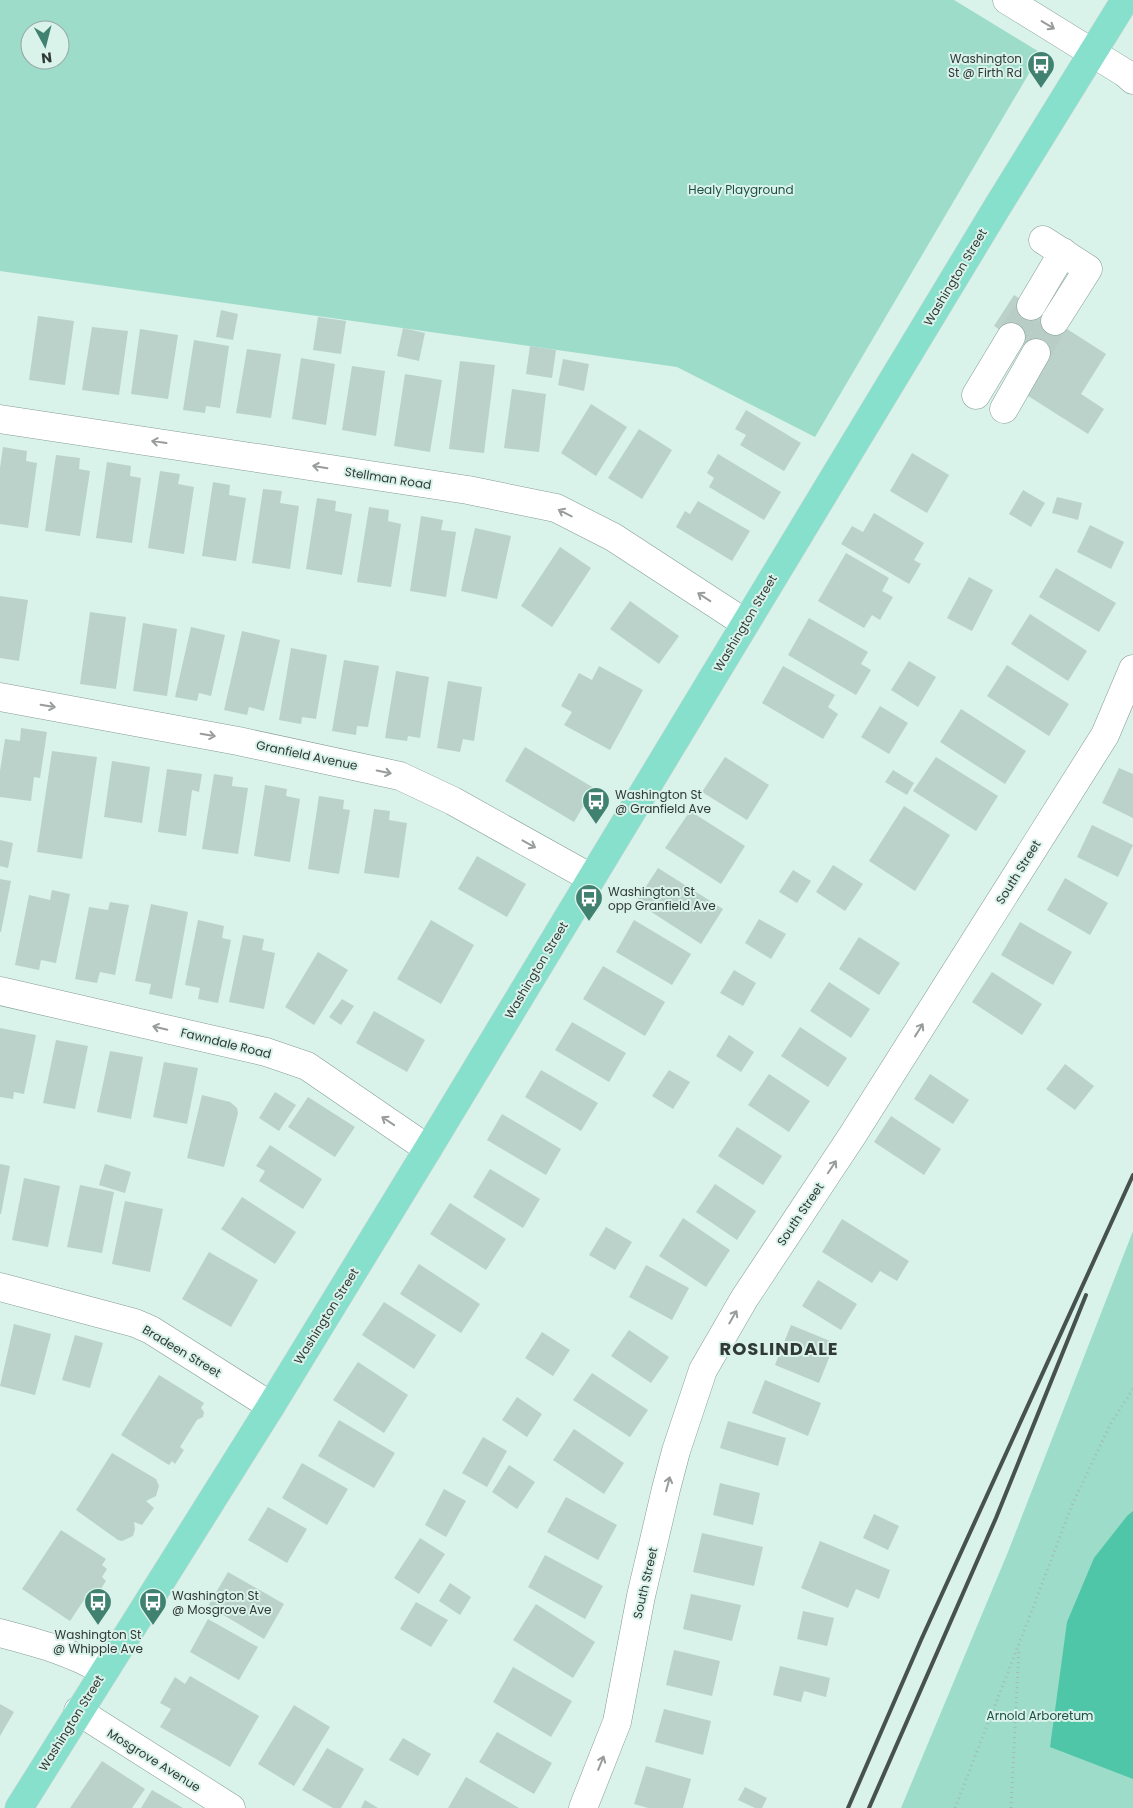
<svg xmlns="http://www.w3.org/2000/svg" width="1133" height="1808" viewBox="0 0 1133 1808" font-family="Poppins,sans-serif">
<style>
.green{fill:#9ddcc9;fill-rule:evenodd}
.forest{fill:#50c6a9}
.building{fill:#bad2ca}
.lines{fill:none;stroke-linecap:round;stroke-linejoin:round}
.minor-tunnel{stroke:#b7cdc6;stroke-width:28;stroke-dasharray:28 14;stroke-linecap:butt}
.minor-casing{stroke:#859c94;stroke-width:29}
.major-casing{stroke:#d6d7d7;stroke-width:29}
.path{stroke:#a5b9b3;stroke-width:3;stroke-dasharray:1 4;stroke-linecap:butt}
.minor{stroke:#fff;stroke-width:28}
.major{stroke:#86e0cc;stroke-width:28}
.rail{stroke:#47524f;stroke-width:4}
.oneway{stroke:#989c9a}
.labels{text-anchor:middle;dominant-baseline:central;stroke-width:4;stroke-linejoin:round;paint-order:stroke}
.poi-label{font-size:12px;fill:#303936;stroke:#d9f2ea;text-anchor:start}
.park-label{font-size:12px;fill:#1e5043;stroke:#d9f2ea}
.street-label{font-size:12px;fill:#303936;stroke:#d9f2ea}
.district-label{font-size:18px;font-weight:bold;letter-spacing:1px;fill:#303936;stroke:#d9f2ea}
</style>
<rect width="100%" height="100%" fill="#d9f2ea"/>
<g class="green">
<path d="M0,0H954L1041,53L815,437L677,367L0,271ZM30,30H60V60H30Z"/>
<polygon points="1133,1231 1133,1808 901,1808 1008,1552"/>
</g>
<polygon class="forest" points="1133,1511 1133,1779 1050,1747 1067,1622 1094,1558 1127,1516"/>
<g class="building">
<polygon points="1014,295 1106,354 1081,394 1104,409 1088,434 1025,394 1047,360 994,326"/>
<polygon points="221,310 238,314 233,340 216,337"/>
<polygon points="38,316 74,321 65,385 29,380"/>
<polygon points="318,317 346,321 341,354 313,350"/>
<polygon points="92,327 128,331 119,395 82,390"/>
<polygon points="403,328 425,333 419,361 397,356"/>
<polygon points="140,329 178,335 168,399 131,394"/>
<polygon points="194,340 229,346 220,408 206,406 205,413 183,410"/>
<polygon points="530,346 556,350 552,378 526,374"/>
<polygon points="247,349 281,354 271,418 236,413"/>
<polygon points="301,358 335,364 326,425 292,419"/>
<polygon points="563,359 589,364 584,391 558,385"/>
<polygon points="460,361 495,365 484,453 449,449"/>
<polygon points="352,366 385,371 376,436 342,430"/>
<polygon points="405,374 442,380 430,452 394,446"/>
<polygon points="512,389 546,394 539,452 504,448"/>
<polygon points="591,404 627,427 596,476 561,453"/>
<polygon points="746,410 801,443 784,471 740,445 746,435 735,429"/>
<polygon points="639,429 672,450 642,499 608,478"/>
<polygon points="3,447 27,451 26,461 37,463 28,528 0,524 0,468"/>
<polygon points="912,453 949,475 927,513 890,491"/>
<polygon points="718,454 781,492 764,520 709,487 714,478 707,473"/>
<polygon points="56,455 80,458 79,469 90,471 80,536 45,531"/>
<polygon points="107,462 131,466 130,476 141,478 132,543 96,538"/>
<polygon points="160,471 180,474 178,484 194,487 184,554 148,548"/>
<polygon points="213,482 230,485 229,495 246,498 236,561 202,556"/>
<polygon points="263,489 282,491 280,503 299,506 290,569 252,563"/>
<polygon points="1023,490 1045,503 1031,527 1009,514"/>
<polygon points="1057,497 1082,503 1078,520 1052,513"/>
<polygon points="317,498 336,501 335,511 352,514 342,575 306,569"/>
<polygon points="698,501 750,531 732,561 676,527 685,511 690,514"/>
<polygon points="369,507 389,510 388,521 401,524 391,587 357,582"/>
<polygon points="874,513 924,543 914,560 921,564 909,584 841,544 852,526 863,532"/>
<polygon points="421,516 443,520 441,530 456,532 446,597 410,591"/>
<polygon points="1090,525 1124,542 1111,569 1077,552"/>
<polygon points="475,528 511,536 497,599 461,591"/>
<polygon points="560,547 591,568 552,627 521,606"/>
<polygon points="846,553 889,578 882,591 893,597 880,620 872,615 864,628 818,601"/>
<polygon points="1056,568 1116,603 1099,632 1039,597"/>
<polygon points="969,577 993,590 972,631 947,618"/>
<polygon points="0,596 28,600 19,661 0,658"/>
<polygon points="630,601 679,636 659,664 610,629"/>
<polygon points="90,612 126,617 116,689 80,684"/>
<polygon points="1030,614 1087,651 1068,681 1011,644"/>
<polygon points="809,618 868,652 861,664 871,670 856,695 788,655"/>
<polygon points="143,623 177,629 167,696 133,691"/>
<polygon points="191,627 225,635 211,696 199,693 197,701 175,697"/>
<polygon points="242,631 280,640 264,711 249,707 247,715 224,710"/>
<polygon points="291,648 327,655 316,719 302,717 301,724 279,720"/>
<polygon points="344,660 379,666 368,727 357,726 356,735 332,731"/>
<polygon points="909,661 936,677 918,707 891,690"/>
<polygon points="1007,665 1069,704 1049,736 987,696"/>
<polygon points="599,666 643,690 610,750 564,725 572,712 561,706 579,673 592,680"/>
<polygon points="783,666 835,695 828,707 838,714 823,739 762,703"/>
<polygon points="396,671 429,677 420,738 408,736 407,741 385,738"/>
<polygon points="448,681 482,687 474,741 463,739 460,752 437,748"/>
<polygon points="880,706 908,723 889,754 861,737"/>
<polygon points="961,709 1026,751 1005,784 940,742"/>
<polygon points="21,728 47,732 40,778 34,777 31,801 0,797 0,771 5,739 20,741"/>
<polygon points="525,747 594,788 574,822 505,781"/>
<polygon points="52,751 97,757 82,859 37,852"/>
<polygon points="725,757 769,785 747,820 702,792"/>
<polygon points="936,757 998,796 976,831 913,791"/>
<polygon points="112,761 150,767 142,823 104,817"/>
<polygon points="1119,768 1133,774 1133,818 1102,803"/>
<polygon points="167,769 202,774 199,792 192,790 186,836 158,832"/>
<polygon points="893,770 914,783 907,795 885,782"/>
<polygon points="214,774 233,777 232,786 248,788 238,854 202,849"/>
<polygon points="265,785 287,789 286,796 300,799 290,862 254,856"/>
<polygon points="319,796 344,800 343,809 350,810 339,874 308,869"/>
<polygon points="904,806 950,835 915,891 869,861"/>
<polygon points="374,809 390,811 389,820 407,823 399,878 364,873"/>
<polygon points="690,811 745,846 721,884 665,848"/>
<polygon points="1092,825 1133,845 1118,877 1077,857"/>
<polygon points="0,840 13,843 8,868 0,866"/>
<polygon points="477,856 526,884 507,917 458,889"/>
<polygon points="833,865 863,884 845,911 816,892"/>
<polygon points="658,868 723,909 701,944 636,902"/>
<polygon points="793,870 811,881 797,903 779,892"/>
<polygon points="1065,878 1108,903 1090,935 1047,910"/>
<polygon points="0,879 11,881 1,932 0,932"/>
<polygon points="52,890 70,894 56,963 41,960 39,970 15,965 29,895 50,900"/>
<polygon points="110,902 129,905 115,975 100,972 97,983 75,979 89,907 108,910"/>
<polygon points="151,904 188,912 172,999 149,994 151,984 135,981"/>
<polygon points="759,919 786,934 771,959 745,943"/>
<polygon points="198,920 224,926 222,938 231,940 218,1003 198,999 200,988 185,985"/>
<polygon points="431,920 474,945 441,1004 397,979"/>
<polygon points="634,920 691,954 672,985 616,952"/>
<polygon points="1020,922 1072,952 1053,985 1001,955"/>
<polygon points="243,935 264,939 262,950 275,953 264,1009 229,1002"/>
<polygon points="859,937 900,963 879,995 839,969"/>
<polygon points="318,952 348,970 314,1025 285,1007"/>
<polygon points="603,966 665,1002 645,1036 583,999"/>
<polygon points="734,970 756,983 743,1006 720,993"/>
<polygon points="992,972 1042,1004 1022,1035 972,1002"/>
<polygon points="829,982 870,1009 851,1038 810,1011"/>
<polygon points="342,999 354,1006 341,1025 329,1017"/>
<polygon points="374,1011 425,1040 407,1072 356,1043"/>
<polygon points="572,1022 626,1053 609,1082 555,1050"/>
<polygon points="800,1027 847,1058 828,1087 781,1056"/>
<polygon points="0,1028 36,1035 24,1094 14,1092 13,1099 0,1097"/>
<polygon points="729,1035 754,1052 741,1072 716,1056"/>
<polygon points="56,1040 88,1046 75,1109 43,1103"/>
<polygon points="110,1051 143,1057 131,1119 97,1112"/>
<polygon points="164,1062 198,1068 187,1124 153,1117"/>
<polygon points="1065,1064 1094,1086 1075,1110 1046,1089"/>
<polygon points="541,1070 598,1103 581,1131 525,1097"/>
<polygon points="669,1070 690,1082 673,1109 652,1096"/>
<polygon points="769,1074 810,1101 789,1132 748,1105"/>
<polygon points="930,1074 969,1100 953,1124 914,1099"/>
<polygon points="275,1092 296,1105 279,1131 259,1118"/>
<polygon points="202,1095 230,1102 237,1108 238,1113 224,1167 187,1158"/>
<polygon points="308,1097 355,1127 335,1157 288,1127"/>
<polygon points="502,1114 561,1149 546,1175 487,1140"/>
<polygon points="891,1116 941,1149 924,1175 874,1142"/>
<polygon points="737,1127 782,1156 763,1185 718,1156"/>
<polygon points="270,1145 322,1179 303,1209 259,1181 265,1171 256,1166"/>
<polygon points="0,1164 10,1166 1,1214 0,1214"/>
<polygon points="105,1164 131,1172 125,1193 99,1185"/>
<polygon points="490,1169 540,1199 523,1228 473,1197"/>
<polygon points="24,1178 60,1186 48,1247 12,1240"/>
<polygon points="715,1184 756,1211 737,1240 696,1212"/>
<polygon points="80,1185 114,1192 102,1253 67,1247"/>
<polygon points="242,1197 296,1232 275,1264 221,1229"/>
<polygon points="125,1201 163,1209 150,1272 112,1264"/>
<polygon points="450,1203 506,1239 486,1270 430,1234"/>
<polygon points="683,1218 730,1250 706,1287 659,1256"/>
<polygon points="842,1219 909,1261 897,1281 880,1271 872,1283 822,1252"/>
<polygon points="606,1227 632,1242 615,1270 589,1255"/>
<polygon points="209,1252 258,1280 231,1327 182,1299"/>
<polygon points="419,1264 480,1304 461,1333 400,1294"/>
<polygon points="646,1265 689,1288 672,1320 629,1297"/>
<polygon points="818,1280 857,1304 841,1330 802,1306"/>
<polygon points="384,1302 436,1335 414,1369 362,1335"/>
<polygon points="14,1324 51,1334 35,1395 0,1386"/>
<polygon points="791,1325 835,1343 819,1383 775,1365"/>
<polygon points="629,1330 669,1357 651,1383 611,1356"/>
<polygon points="542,1332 570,1350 553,1376 525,1358"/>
<polygon points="75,1335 103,1343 90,1388 62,1380"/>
<polygon points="358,1362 408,1395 384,1433 333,1400"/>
<polygon points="592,1373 648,1410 630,1437 573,1400"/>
<polygon points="159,1375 204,1403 201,1408 204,1412 203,1417 197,1420 180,1447 184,1450 175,1464 172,1461 169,1465 121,1435"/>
<polygon points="765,1380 821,1403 808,1436 752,1413"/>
<polygon points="517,1397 542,1414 527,1437 502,1420"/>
<polygon points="339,1420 395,1453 374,1488 318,1456"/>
<polygon points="728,1421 786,1438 778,1466 720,1448"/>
<polygon points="574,1429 624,1463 604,1494 553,1460"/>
<polygon points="483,1437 507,1451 487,1487 462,1473"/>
<polygon points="112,1453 156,1479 159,1486 156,1496 146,1501 154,1508 142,1525 134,1522 135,1529 133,1536 122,1541 118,1540 76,1510"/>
<polygon points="302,1463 348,1489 327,1525 282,1498"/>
<polygon points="509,1465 535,1482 517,1509 492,1492"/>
<polygon points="720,1483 760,1493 753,1525 713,1515"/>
<polygon points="444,1489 466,1501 446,1537 425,1525"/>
<polygon points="566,1497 617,1525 598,1560 547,1532"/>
<polygon points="268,1507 307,1529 287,1563 248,1540"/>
<polygon points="874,1514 899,1526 888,1550 863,1538"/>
<polygon points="61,1530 106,1559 102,1565 107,1569 102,1577 106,1581 90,1605 84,1600 70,1621 22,1589"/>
<polygon points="702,1533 763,1547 754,1586 693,1572"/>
<polygon points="420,1538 445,1554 419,1594 394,1578"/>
<polygon points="820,1541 890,1570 879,1599 856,1589 848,1608 801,1588"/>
<polygon points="545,1555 603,1586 585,1619 528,1587"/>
<polygon points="228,1572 284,1604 264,1639 208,1606"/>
<polygon points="450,1583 471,1597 460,1615 439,1601"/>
<polygon points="691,1594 741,1605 732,1641 683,1629"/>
<polygon points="416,1602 448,1620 431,1647 400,1629"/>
<polygon points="536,1604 595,1642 573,1678 513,1640"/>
<polygon points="803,1611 834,1618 827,1646 797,1639"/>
<polygon points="208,1619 258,1647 239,1680 190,1652"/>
<polygon points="674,1650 720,1661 712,1696 666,1685"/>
<polygon points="780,1666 830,1678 826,1697 804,1691 801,1702 773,1695"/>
<polygon points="513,1667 572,1701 551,1737 493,1702"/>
<polygon points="190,1676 259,1716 230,1767 160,1727 171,1709 160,1703 175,1677 185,1684"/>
<polygon points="0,1704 14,1712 0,1736"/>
<polygon points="294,1705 330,1727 294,1786 258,1764"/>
<polygon points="664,1709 711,1721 703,1755 655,1742"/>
<polygon points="497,1732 552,1763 534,1794 479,1762"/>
<polygon points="403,1738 431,1754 418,1776 389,1760"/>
<polygon points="327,1748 364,1769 341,1808 333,1808 302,1790"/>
<polygon points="102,1761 145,1789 132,1808 70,1808"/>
<polygon points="646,1766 691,1779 683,1808 648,1808 634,1804"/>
<polygon points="466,1777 519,1808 448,1808"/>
<polygon points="745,1787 767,1798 762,1808 755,1808 738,1800"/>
<polygon points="152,1790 183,1808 141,1808"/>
<polygon points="365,1800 378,1808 361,1808"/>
</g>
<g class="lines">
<g class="minor-tunnel">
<polyline points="1011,337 1031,306"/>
<polyline points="1036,353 1055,321"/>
</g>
<defs>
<g id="minor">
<polyline points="1007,0 1125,73 1133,80"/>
<polyline points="1043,240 1088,269 1055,321"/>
<polyline points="1031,306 1063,252"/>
<polyline points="976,395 1011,337"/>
<polyline points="1004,409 1036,353"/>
<polyline points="0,419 468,490 556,508 613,537 745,623"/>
<polyline points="0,697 238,741 400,776 453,801 591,878"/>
<polyline points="0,991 266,1052 307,1066 428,1149"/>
<polyline points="0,1287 135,1323 151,1330 271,1406"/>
<path d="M0,1633C38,1643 69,1651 104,1671"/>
<polyline points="78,1711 231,1808"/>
<polyline points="583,1808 617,1722 641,1596 666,1489 676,1451 703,1370 744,1299 852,1136 1105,735 1133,669"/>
</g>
<polyline id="major" points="19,1808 271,1406 428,1149 996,209 1125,0"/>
</defs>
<use href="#minor" class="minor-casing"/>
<use href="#major" class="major-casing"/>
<g class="path">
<polyline points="955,1808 1029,1618 1072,1505 1110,1425 1133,1389"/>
<polyline points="1011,1808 1019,1648"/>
</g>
<use href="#minor" class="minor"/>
<use href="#major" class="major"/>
<g class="rail">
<polyline points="848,1808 921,1640 1133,1175"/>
<polyline points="869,1808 996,1518 1086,1295"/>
</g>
</g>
<defs><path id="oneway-shaft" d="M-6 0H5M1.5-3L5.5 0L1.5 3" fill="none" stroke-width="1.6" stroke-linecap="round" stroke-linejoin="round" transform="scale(1.25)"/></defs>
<g class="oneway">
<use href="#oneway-shaft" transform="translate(1048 25) rotate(31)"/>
<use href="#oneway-shaft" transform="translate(159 442) rotate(-172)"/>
<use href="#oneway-shaft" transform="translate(320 467) rotate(-171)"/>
<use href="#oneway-shaft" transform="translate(565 513) rotate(-153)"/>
<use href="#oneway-shaft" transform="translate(704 597) rotate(-147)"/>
<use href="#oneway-shaft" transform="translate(48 706) rotate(10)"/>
<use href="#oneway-shaft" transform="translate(208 735) rotate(10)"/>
<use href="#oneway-shaft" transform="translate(384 772) rotate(12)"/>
<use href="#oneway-shaft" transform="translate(529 844) rotate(29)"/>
<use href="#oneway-shaft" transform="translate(160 1028) rotate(-167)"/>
<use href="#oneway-shaft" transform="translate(919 1030) rotate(-58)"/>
<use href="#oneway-shaft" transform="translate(388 1121) rotate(-146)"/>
<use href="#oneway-shaft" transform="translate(832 1167) rotate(-56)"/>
<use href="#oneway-shaft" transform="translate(733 1317) rotate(-60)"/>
<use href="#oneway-shaft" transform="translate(668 1484) rotate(-75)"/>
<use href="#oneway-shaft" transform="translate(601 1763) rotate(-68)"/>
</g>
<defs>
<symbol id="bus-pin" viewBox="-11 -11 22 30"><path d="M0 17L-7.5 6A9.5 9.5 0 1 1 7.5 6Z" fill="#418170" stroke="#d9f2ea"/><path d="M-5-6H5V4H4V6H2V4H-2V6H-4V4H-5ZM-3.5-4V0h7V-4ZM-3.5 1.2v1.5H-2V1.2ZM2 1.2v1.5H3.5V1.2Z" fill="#fff"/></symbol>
</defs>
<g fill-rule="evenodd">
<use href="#bus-pin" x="1025" y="49" width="32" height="43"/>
<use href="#bus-pin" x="580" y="785" width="32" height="43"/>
<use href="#bus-pin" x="573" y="882" width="32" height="43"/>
<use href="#bus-pin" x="82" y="1586" width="32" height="43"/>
<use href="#bus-pin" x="137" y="1586" width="32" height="43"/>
</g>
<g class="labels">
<g class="poi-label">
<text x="1022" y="58" text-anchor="end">Washington<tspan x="1022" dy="14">St @ Firth Rd</tspan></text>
<text x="615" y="794">Washington St<tspan x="615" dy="14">@ Granfield Ave</tspan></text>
<text x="608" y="891">Washington St<tspan x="608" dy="14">opp Granfield Ave</tspan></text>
<text x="172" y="1595">Washington St<tspan x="172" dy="14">@ Mosgrove Ave</tspan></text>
<text x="98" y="1634" text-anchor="middle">Washington St<tspan x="98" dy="14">@ Whipple Ave</tspan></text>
</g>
<g class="park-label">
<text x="741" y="189">Healy Playground</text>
<text x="1040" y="1715">Arnold Arboretum</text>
</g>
<g class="street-label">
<text transform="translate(955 277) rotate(-59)">Washington Street</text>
<text transform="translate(388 478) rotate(9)">Stellman Road</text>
<text transform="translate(745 623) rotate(-59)">Washington Street</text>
<text transform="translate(307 755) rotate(12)">Granfield Avenue</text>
<text transform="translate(1018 872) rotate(-58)">South Street</text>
<text transform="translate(536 970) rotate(-59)">Washington Street</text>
<text transform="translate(226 1043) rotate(14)">Fawndale Road</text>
<text transform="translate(800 1214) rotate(-56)">South Street</text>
<text transform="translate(326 1316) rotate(-58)">Washington Street</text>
<text transform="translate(182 1351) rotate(31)">Bradeen Street</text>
<text transform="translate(645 1583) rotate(-77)">South Street</text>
<text transform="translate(71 1723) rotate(-58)">Washington Street</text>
<text transform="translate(154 1760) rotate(32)">Mosgrove Avenue</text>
</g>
<g class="district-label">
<text x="779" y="1348">ROSLINDALE</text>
</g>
</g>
<g transform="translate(45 45) rotate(173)"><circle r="24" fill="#d9f2ea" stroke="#95a8a2"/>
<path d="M0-4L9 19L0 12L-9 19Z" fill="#418170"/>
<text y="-8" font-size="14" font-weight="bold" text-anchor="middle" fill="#303936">N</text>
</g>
</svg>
